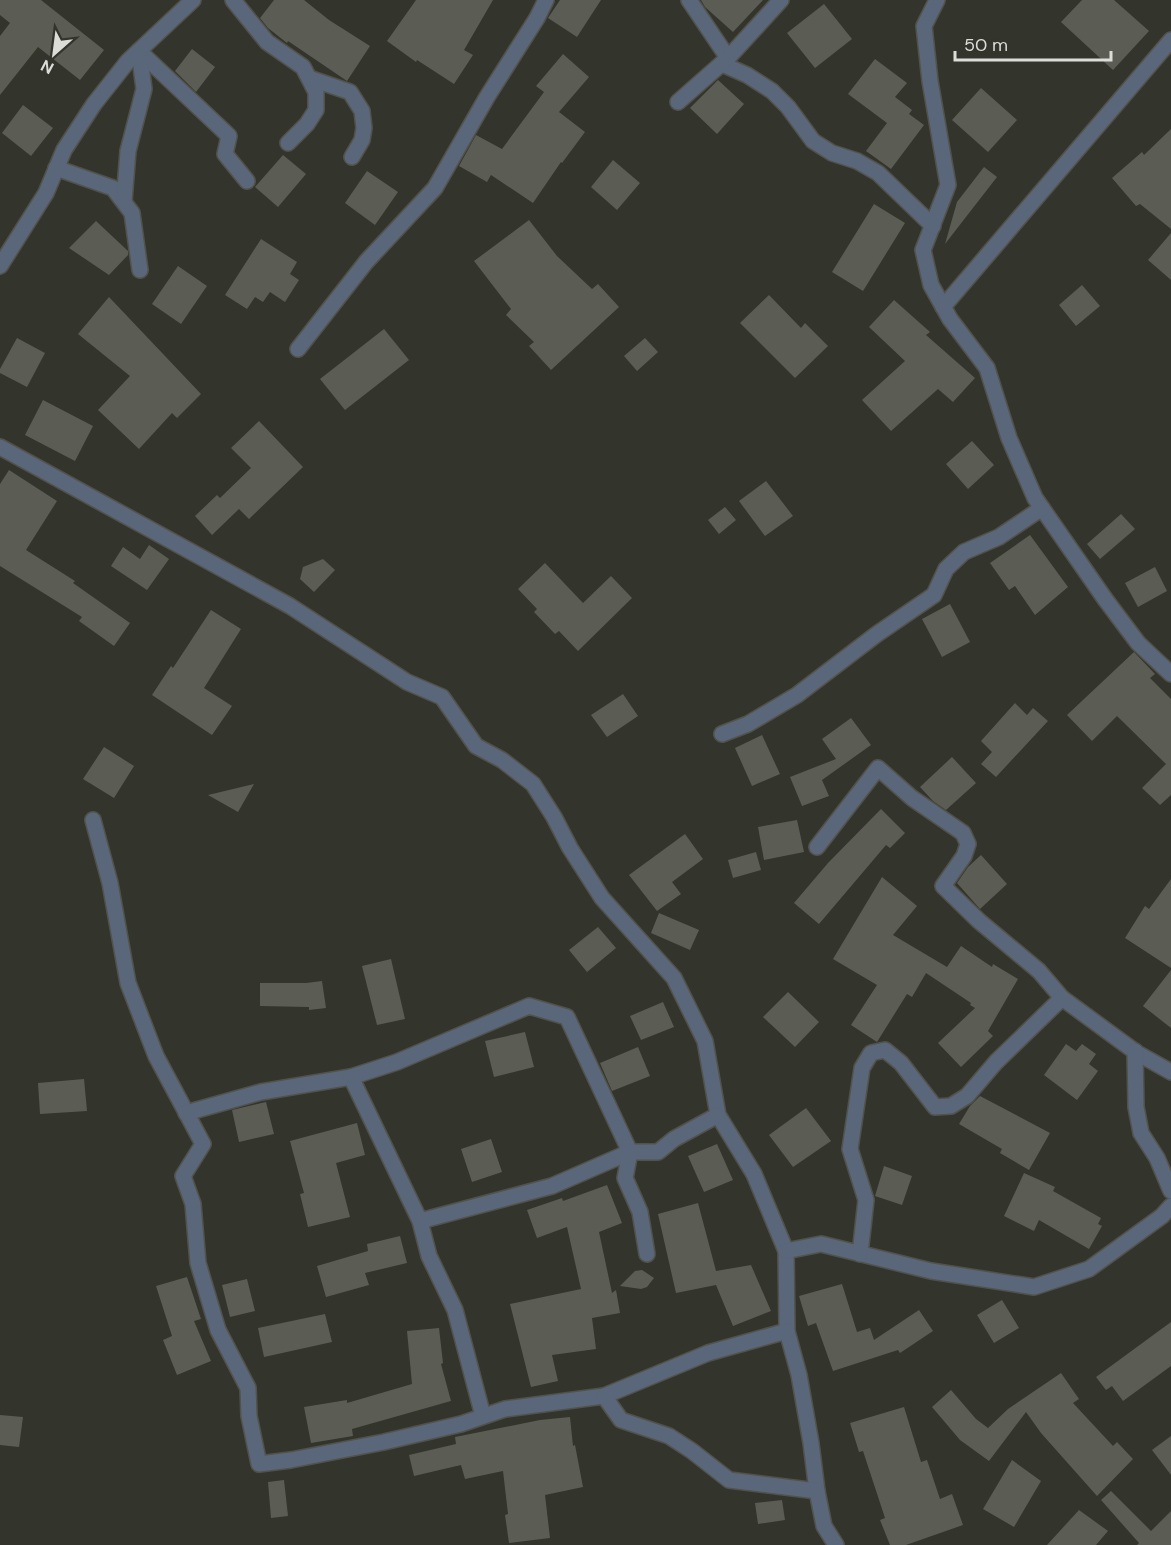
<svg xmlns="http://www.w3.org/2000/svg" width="1171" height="1545" viewBox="0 0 1171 1545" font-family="'DM Sans',sans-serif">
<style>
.building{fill:#5b5d54}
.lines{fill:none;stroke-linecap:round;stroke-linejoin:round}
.street-casing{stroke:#51524b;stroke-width:18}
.street{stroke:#5a6679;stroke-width:15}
</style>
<rect width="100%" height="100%" fill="#33342c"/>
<g class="building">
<polygon points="0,0 41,0 104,50 80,80 38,47 0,95 0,36 10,23 0,15"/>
<polygon points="274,0 304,0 329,20 370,46 347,81 288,41 287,43 268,28 260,18"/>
<polygon points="416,0 493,0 464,50 473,55 454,84 417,60 416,62 387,41"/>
<polygon points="560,0 601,0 577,37 548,18"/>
<polygon points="701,0 763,0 733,32 705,7"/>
<polygon points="1082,0 1114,0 1149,31 1113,70 1061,22"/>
<polygon points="824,4 852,39 815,68 787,33"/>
<polygon points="192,49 215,67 196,92 175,71"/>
<polygon points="563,54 589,77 559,112 585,132 562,163 561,162 533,203 491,175 487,182 459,166 476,135 502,149 544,92 536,86"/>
<polygon points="875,59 907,83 895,97 912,110 909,114 924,125 891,169 866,151 887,123 848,94"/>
<polygon points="718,80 744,104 717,134 690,108"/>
<polygon points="981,88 1017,120 988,152 952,120"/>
<polygon points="23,105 53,128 31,156 2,133"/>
<polygon points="1171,129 1171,229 1140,204 1136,206 1112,178 1142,152 1144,155"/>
<polygon points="283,155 306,174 278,207 255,187"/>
<polygon points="613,160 640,183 617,210 591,187"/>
<polygon points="984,167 997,177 945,244 957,202"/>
<polygon points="367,171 398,192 375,225 345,203"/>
<polygon points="874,204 905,223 863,291 832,272"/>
<polygon points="529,220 557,256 592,289 598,284 619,307 551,370 529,346 534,342 506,315 511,309 474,261"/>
<polygon points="96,221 128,251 128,255 109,275 69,248"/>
<polygon points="1171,233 1171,280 1148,260"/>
<polygon points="261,239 297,262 290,274 299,280 285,302 270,292 263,302 255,297 247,309 225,295"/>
<polygon points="178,266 207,286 181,324 152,304"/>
<polygon points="1082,285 1100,306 1076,326 1059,305"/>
<polygon points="769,295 801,328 805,323 828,346 795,378 740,323"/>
<polygon points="109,297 201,394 177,418 172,413 139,449 98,410 130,376 78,334"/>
<polygon points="894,300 930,332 926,335 975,378 953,402 938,389 891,431 862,400 905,361 869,327"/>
<polygon points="384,329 409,360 345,410 320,379"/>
<polygon points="17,338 45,353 27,387 0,373 0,369"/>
<polygon points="645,338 658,352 637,371 624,356"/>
<polygon points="43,400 93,426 75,461 25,435"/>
<polygon points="259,421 303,467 249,519 239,509 212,535 195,516 217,495 220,498 251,468 231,448"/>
<polygon points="972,441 994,465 968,489 946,464"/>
<polygon points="9,470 57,501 26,550 75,581 73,583 130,623 114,646 79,621 82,617 0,566 0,484"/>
<polygon points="766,481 793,516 765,536 739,501"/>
<polygon points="725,507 736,520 719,534 708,520"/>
<polygon points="1121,514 1135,529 1100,559 1087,544"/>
<polygon points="1030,535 1068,587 1035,615 1015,586 1009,590 990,563"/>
<polygon points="149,545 169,559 147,590 111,566 123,547 140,559"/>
<polygon points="323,559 335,570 314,592 300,579 303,567"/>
<polygon points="545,563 583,603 611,576 632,598 578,651 559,631 555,634 534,612 537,609 518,589"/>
<polygon points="1155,567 1167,591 1138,607 1125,583"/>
<polygon points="950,604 970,642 942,657 922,619"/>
<polygon points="211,610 241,629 204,688 232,706 212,735 152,695 171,666 173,668"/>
<polygon points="1134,652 1155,674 1150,678 1171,699 1171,795 1160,805 1142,788 1166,764 1117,716 1092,741 1067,715"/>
<polygon points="623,694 638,716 607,737 591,715"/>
<polygon points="1015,703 1027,715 1033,708 1048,721 996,777 981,764 992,752 981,741"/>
<polygon points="851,718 871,745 822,780 829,796 802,806 790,777 836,759 822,739"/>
<polygon points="762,735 780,774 752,786 735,748"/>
<polygon points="104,747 134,766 114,798 83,779"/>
<polygon points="952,757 976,783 946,810 933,801 920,787"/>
<polygon points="254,784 238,812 208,795"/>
<polygon points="881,809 905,833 890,848 886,845 819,924 794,903 828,863"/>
<polygon points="797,820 804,852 764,860 758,827"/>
<polygon points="685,834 703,859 672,882 681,894 657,911 629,875"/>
<polygon points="756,852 761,870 733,878 728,860"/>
<polygon points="981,855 1007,884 980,909 957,883 968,867"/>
<polygon points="882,877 917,906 893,935 947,967 961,946 992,967 993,964 1018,979 988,1031 993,1036 961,1067 938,1043 975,1008 970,1005 971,1003 926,973 912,997 907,994 877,1042 851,1025 877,985 833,959"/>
<polygon points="1171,879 1171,968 1125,938 1145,906 1149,909"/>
<polygon points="659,913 699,930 690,950 651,933"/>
<polygon points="598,927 616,948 587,972 569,950"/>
<polygon points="391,959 405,1019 377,1025 362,966"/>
<polygon points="1171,970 1171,1028 1143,1006"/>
<polygon points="322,981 326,1008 309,1010 309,1007 260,1006 260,983 306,983"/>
<polygon points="788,992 819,1022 795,1047 763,1017"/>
<polygon points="663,1002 674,1027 641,1040 630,1016"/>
<polygon points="525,1032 534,1067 494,1077 485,1041"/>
<polygon points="1066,1044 1076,1051 1082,1044 1096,1054 1089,1064 1098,1071 1077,1100 1044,1075"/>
<polygon points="638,1047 650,1076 612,1091 600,1063"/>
<polygon points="84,1079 87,1111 40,1114 38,1083"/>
<polygon points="980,1096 1050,1133 1029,1170 1000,1153 1002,1149 959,1124 970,1106"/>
<polygon points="266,1102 274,1134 239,1142 232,1110"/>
<polygon points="806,1108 831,1141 793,1167 769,1135"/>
<polygon points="357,1123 365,1155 336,1163 350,1217 308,1227 300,1194 304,1193 290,1141"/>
<polygon points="491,1139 502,1172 472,1182 461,1149"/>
<polygon points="717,1144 733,1180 704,1192 688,1156"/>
<polygon points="884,1166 912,1176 902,1205 875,1196"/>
<polygon points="1024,1173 1055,1187 1053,1191 1101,1218 1098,1224 1102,1226 1089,1249 1039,1220 1034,1231 1004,1216"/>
<polygon points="607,1185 622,1223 599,1232 612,1293 616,1290 620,1313 592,1318 596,1349 552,1355 558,1381 531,1387 510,1304 581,1289 567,1227 537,1238 527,1210 562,1198 563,1201"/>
<polygon points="698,1203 716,1271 751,1265 771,1311 733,1326 716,1285 676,1293 658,1214"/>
<polygon points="400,1236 407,1263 365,1273 369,1285 326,1297 317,1266 368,1251 367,1244"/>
<polygon points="642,1270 654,1278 647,1287 641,1289 620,1286 635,1271"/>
<polygon points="187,1277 201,1319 194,1321 211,1361 177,1375 163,1340 172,1336 156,1286"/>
<polygon points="247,1279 255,1311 230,1317 222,1285"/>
<polygon points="842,1284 857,1332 870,1328 874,1340 919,1310 933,1331 900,1353 898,1350 833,1371 816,1323 808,1326 799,1296"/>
<polygon points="1002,1300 1019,1328 994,1343 977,1315"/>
<polygon points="325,1314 332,1342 264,1357 258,1328"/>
<polygon points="1171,1322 1171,1366 1123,1401 1112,1386 1106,1390 1096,1377"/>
<polygon points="439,1328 443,1363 441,1364 451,1401 352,1429 353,1436 311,1443 304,1407 347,1400 347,1403 412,1384 407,1331"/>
<polygon points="1061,1373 1079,1399 1073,1403 1113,1446 1117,1442 1133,1459 1097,1496 1041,1433 1026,1412 989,1461 960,1440 932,1407 951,1390 976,1419 988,1428 1008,1409"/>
<polygon points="904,1407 921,1462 927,1460 940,1499 952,1494 963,1525 906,1545 890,1545 880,1520 885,1518 863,1451 859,1452 850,1423"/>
<polygon points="0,1415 23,1417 19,1447 0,1445"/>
<polygon points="570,1417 573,1446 575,1445 583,1487 545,1495 550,1538 509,1543 505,1515 508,1514 503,1471 465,1479 461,1465 414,1476 409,1455 456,1444 455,1437 540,1420"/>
<polygon points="1171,1436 1171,1475 1152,1450"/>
<polygon points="1012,1460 1041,1481 1014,1527 983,1509"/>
<polygon points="284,1480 288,1516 271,1518 268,1482"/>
<polygon points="1111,1491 1151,1531 1171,1511 1171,1545 1137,1545 1139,1543 1101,1500"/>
<polygon points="782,1500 785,1520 758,1524 755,1503"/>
<polygon points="1079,1510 1108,1531 1096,1545 1047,1545"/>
</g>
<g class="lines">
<defs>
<g id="street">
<polyline points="233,0 267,42 303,67 316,92 316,110 307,124 288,143"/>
<polyline points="689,0 728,58"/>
<polyline points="937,0 924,26 930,81 948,185 923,250 931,285 950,319 987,368 1009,438 1035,498 1105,599 1138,643 1171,674"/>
<polyline points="139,51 229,136 225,154 247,181"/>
<polyline points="722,64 747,75 772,91 788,107 813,141 832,153 857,161 878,173 933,226"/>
<polyline points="309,78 350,92 362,111 364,128 362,140 352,157"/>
<polyline points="678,102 728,58 781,0"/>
<polyline points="56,168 113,188 132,213 140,270"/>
<polyline points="124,201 128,151 144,89 139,51"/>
<polyline points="0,266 46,193 64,150 94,104 128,61 193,0"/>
<polyline points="943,307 1171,40"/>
<polyline points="298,349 366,262 435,188 487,97 537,18 546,0"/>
<polyline points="0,447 290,606 407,682 442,697 476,746 502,760 533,784 554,817 570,848 602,898 674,978 705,1041 718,1115 754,1174 786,1251 787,1331 799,1375 811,1443 817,1491 824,1526 836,1545"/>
<polyline points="722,734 748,724 797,695 877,634 934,595 946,569 964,552 999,537 1042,508"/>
<polyline points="93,820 110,883 128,983 156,1056 203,1144 183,1176 193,1204 198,1263 218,1330 248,1388 249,1416 259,1464 291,1460 384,1442 461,1424 505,1409 604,1396"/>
<polyline points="817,847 878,768 912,798 963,833 968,844 964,856 943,886 979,921 1039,971 1062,998 1137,1053 1171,1072"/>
<polyline points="1135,1051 1136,1107 1141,1133 1157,1158 1171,1191"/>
<polyline points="186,1113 261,1092 351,1077"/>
<polyline points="420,1221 351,1077 397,1062 529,1006 567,1017 630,1152 552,1186 420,1221 429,1256 455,1310 483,1416"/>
<polyline points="786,1251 821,1244 931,1271 1034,1287 1089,1269 1162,1216 1171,1206"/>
<polyline points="647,1254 640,1212 625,1178 630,1152 658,1152 674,1139 718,1115"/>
<polyline points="860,1254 866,1200 850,1149 862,1068 871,1053 885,1050 901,1063 935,1107 951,1106 967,1096 996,1062 1062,998"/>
<polyline points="787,1331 708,1353 604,1396 621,1420 669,1436 692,1451 729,1480 817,1491"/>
</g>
</defs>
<use href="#street" class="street-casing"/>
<use href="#street" class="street"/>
</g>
<g transform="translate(54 54) rotate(208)" stroke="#33342c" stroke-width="4.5" paint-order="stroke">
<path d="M0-4.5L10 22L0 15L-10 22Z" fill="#dcddd8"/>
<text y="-9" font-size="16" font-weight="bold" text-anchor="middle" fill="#dcddd8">N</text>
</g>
<path d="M955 51v9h156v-9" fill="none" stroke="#dcddd8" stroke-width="3"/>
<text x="964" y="51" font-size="18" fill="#dcddd8" stroke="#33342c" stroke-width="4.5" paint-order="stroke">50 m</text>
</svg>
